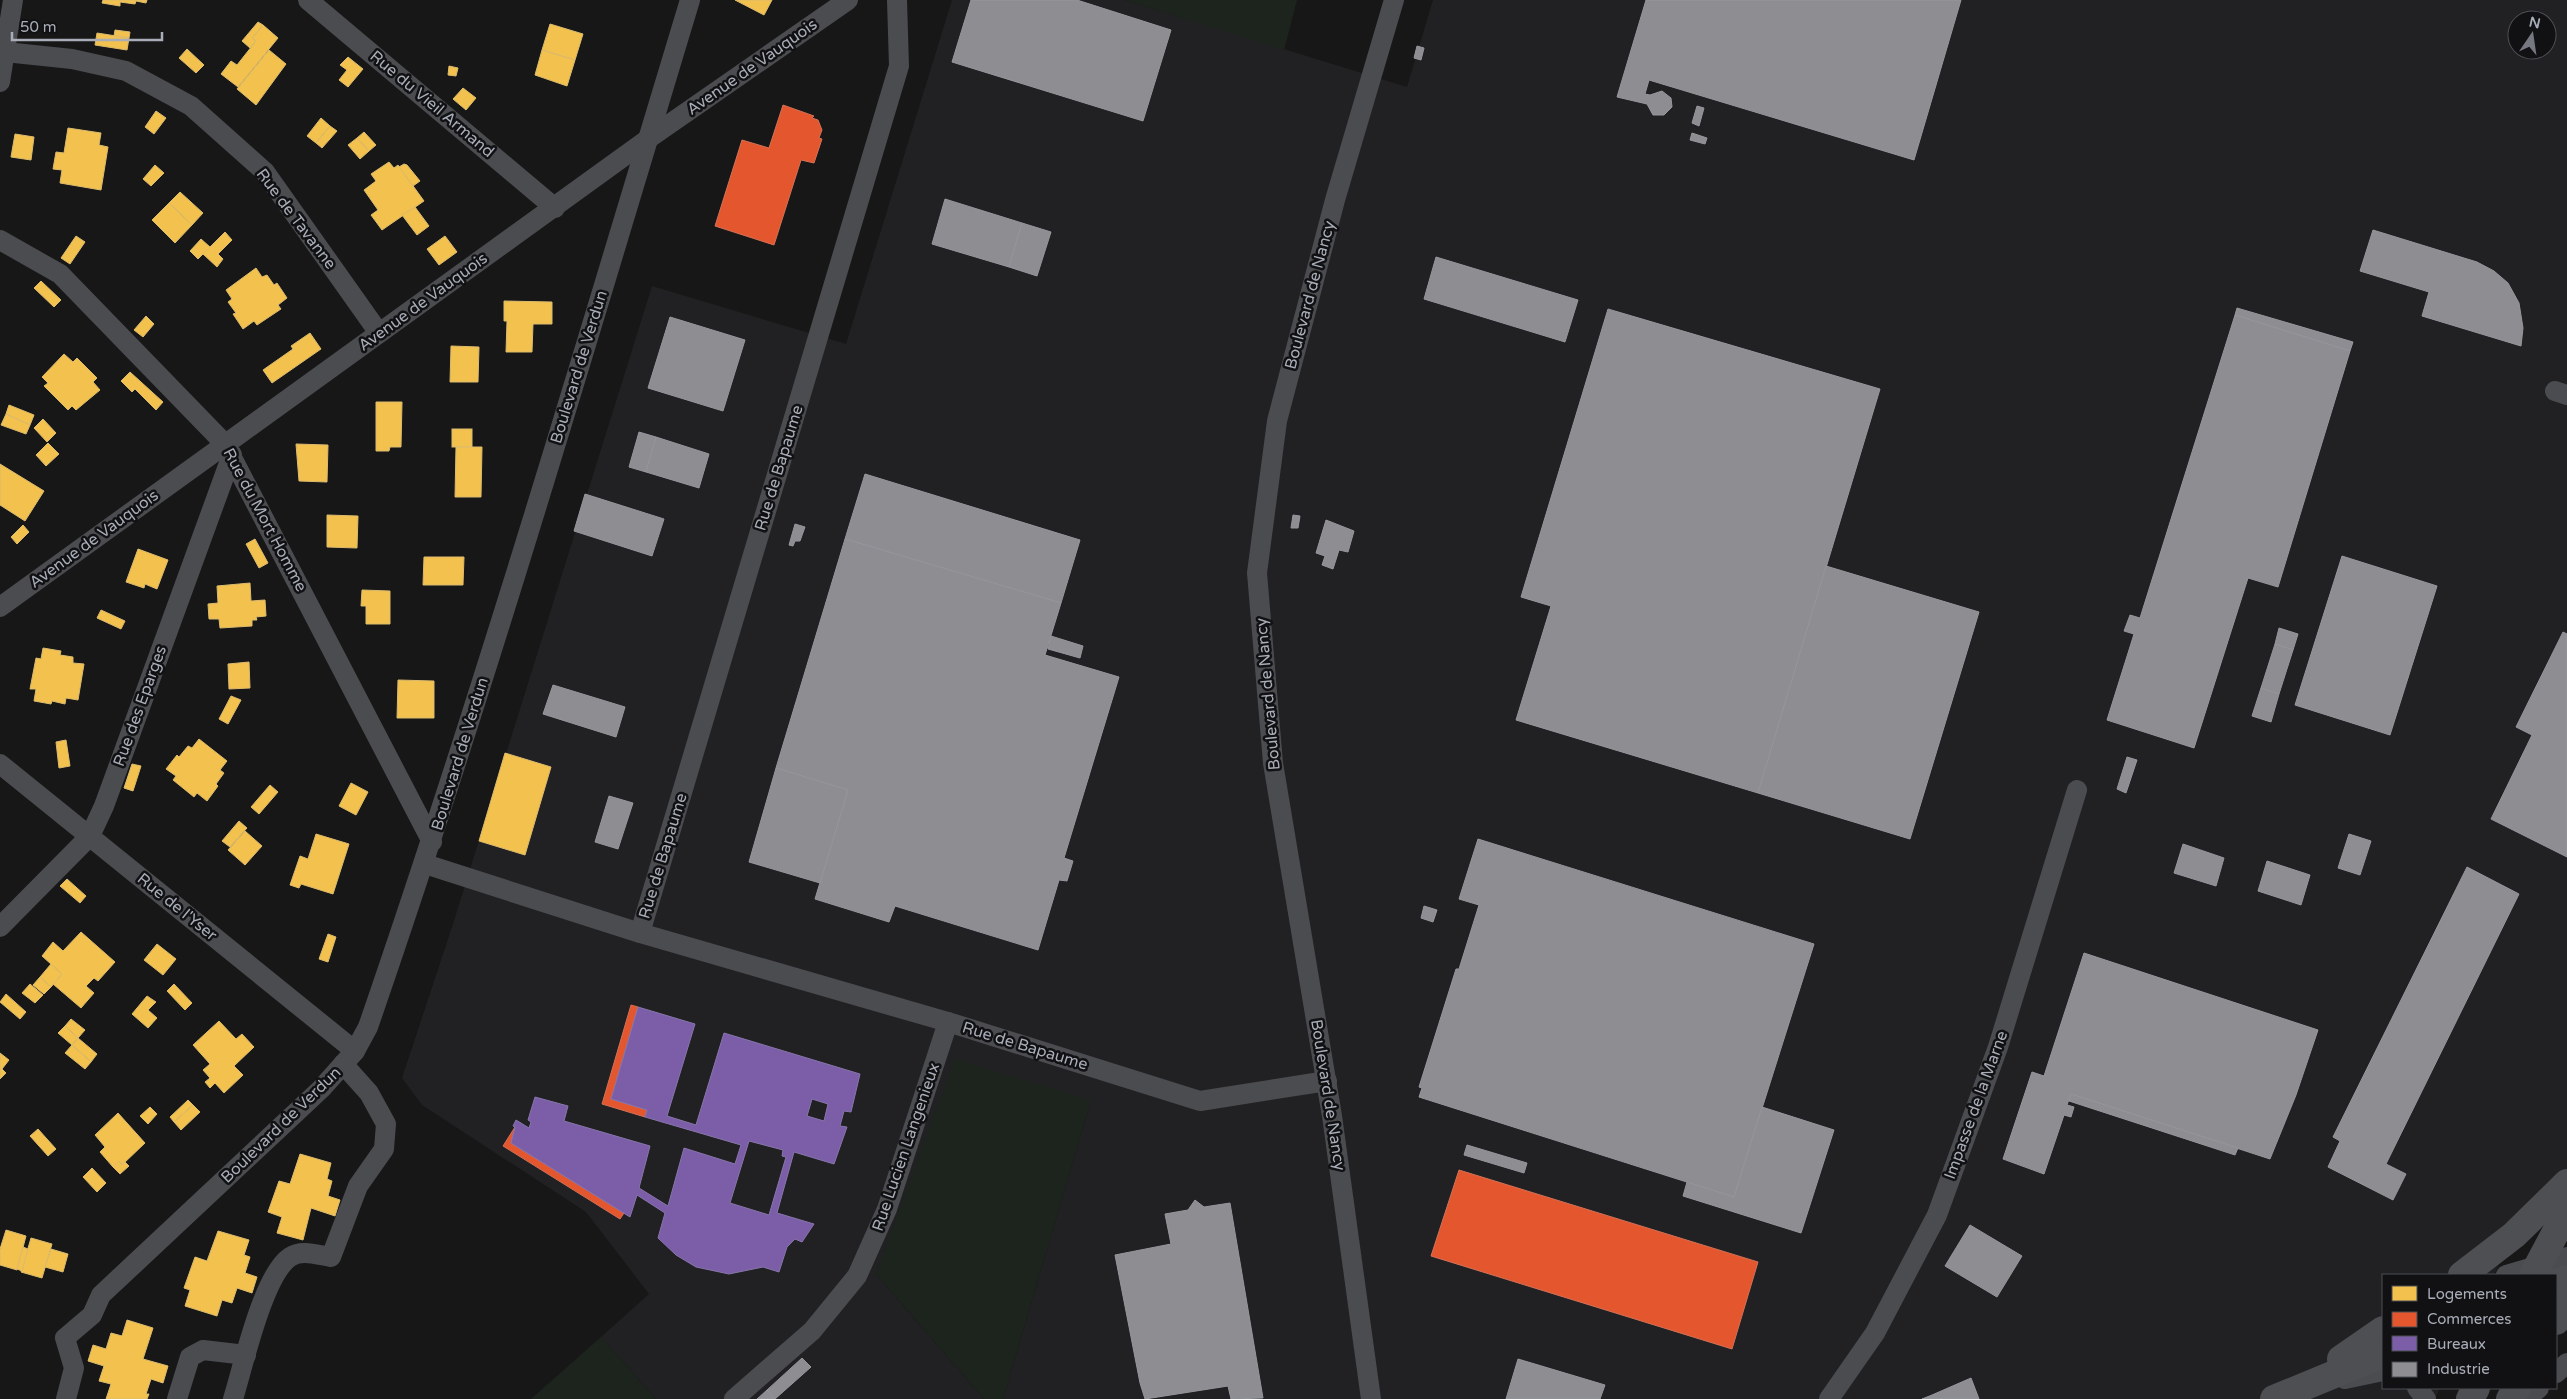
<svg xmlns="http://www.w3.org/2000/svg" width="2567" height="1399" viewBox="0 0 2567 1399" font-family="'Varela Round',sans-serif">
<style>
.built{fill:#212123;fill-rule:evenodd}
.green{fill:#1d241e}
.homes{fill:#f2c14e;stroke:#dcbb6e}
.shops{fill:#e4572e;stroke:#d27157}
.offices{fill:#7b5ea7;stroke:#8876ac;fill-rule:evenodd}
.industry{fill:#8d8d92;stroke:#95979d}
.lines{fill:none;stroke-linecap:round;stroke-linejoin:round}
.street{stroke:#4b4c50;stroke-width:20}
.primary{stroke:#4d4f52;stroke-width:28}
.labels{text-anchor:middle;dominant-baseline:central;stroke-width:5;stroke-linejoin:round;paint-order:stroke}
.street-label{font-size:16px;fill:#a8adb8;stroke:#111113}
</style>
<rect width="100%" height="100%" fill="#171717"/>
<path class="built" d="M952,0H1125L1407,87L1433,0H2567V1200L2528,1205L2494,1275H2383V1388H2440L2435,1399H1003L1091,1100L876,1274L984,1399H656L601,1337L649,1294L586,1212L422,1105L402,1078L452,927L652,286L846,344ZM2517,20H2547V50H2517Z"/>
<g class="green">
<polygon points="1125,0 1297,0 1284,50"/>
<polygon points="955,1059 1091,1100 1003,1399 984,1399 876,1274"/>
<polygon points="601,1337 656,1399 531,1399"/>
</g>
<g class="homes">
<polygon points="103,0 147,0 146,3 136,1 135,4 120,2 120,6 102,3"/>
<polygon points="735,0 772,0 764,15"/>
<polygon points="258,22 263,25 252,38 256,41 250,48 242,41"/>
<polygon points="550,24 583,34 575,60 542,50"/>
<polygon points="263,25 278,38 238,87 221,74 231,61 237,65 256,41 252,38"/>
<polygon points="115,30 130,32 129,38 114,36"/>
<polygon points="97,33 129,38 127,50 95,45"/>
<polygon points="187,49 204,65 196,73 179,58"/>
<polygon points="269,50 286,64 256,105 237,89"/>
<polygon points="542,50 575,60 567,86 535,75"/>
<polygon points="348,57 363,69 348,87 339,80 347,70 340,65"/>
<polygon points="449,66 458,68 456,76 448,75"/>
<polygon points="463,88 476,98 466,110 453,99"/>
<polygon points="156,111 166,118 154,134 145,127"/>
<polygon points="321,118 330,126 316,143 307,136"/>
<polygon points="330,126 337,131 322,148 316,143"/>
<polygon points="68,128 101,133 99,145 108,147 101,190 60,183 62,170 53,169 56,152 64,153"/>
<polygon points="364,132 376,145 369,151 357,138"/>
<polygon points="15,134 34,137 31,160 11,157"/>
<polygon points="357,138 369,151 360,159 348,145"/>
<polygon points="389,162 394,168 398,165 424,201 382,230 371,215 378,210 364,190 376,181 371,174"/>
<polygon points="404,164 407,165 420,181 413,186 399,167"/>
<polygon points="155,165 164,173 151,186 143,179"/>
<polygon points="180,192 203,213 192,225 169,203"/>
<polygon points="169,203 192,225 175,243 152,220"/>
<polygon points="415,207 429,226 417,235 402,215"/>
<polygon points="225,232 232,240 218,254 223,259 217,267 203,254"/>
<polygon points="76,236 85,242 70,264 61,258"/>
<polygon points="445,236 457,252 439,265 427,249"/>
<polygon points="201,239 210,247 198,259 190,251"/>
<polygon points="256,268 262,277 267,275 274,285 277,283 287,298 278,305 281,309 257,325 254,321 243,329 233,314 236,313 228,302 232,299 226,290"/>
<polygon points="41,281 61,300 54,307 34,288"/>
<polygon points="504,301 552,302 552,324 533,324 532,352 506,352 507,321 504,321"/>
<polygon points="146,316 154,324 143,337 134,330"/>
<polygon points="310,333 321,349 272,383 263,370 293,349 291,346"/>
<polygon points="451,346 479,347 478,382 450,382"/>
<polygon points="64,354 73,362 77,358 97,378 93,382 100,390 76,410 72,406 68,410 44,386 48,383 42,377"/>
<polygon points="130,372 163,402 156,410 135,389 132,392 121,381"/>
<polygon points="376,402 402,402 401,447 390,447 389,451 376,451"/>
<polygon points="9,405 34,415 30,425 6,414"/>
<polygon points="6,414 30,425 26,434 1,425"/>
<polygon points="43,419 56,433 47,442 34,428"/>
<rect x="452" y="429" width="20" height="18"/>
<polygon points="48,443 59,454 46,466 36,455"/>
<polygon points="296,444 328,445 327,482 299,481"/>
<polygon points="456,447 482,447 481,497 455,497"/>
<polygon points="0,464 44,491 25,521 0,505"/>
<polygon points="327,515 358,516 357,548 327,547"/>
<polygon points="23,525 29,532 17,544 11,537"/>
<polygon points="255,539 268,563 259,568 246,544"/>
<polygon points="138,549 168,560 157,589 145,584 144,588 126,582"/>
<polygon points="424,557 464,557 463,585 423,585"/>
<polygon points="250,583 251,601 265,600 266,616 256,617 257,620 252,620 252,626 220,628 219,619 209,619 208,604 218,603 217,586"/>
<polygon points="362,590 390,591 390,624 366,624 366,606 361,606"/>
<polygon points="101,610 125,621 121,629 97,618"/>
<polygon points="43,648 61,651 60,655 73,657 73,663 84,664 78,700 66,698 65,704 52,701 51,704 34,701 36,689 30,689 36,658 41,659"/>
<polygon points="249,662 250,688 229,689 228,664"/>
<polygon points="398,680 434,681 434,718 397,718"/>
<polygon points="231,696 241,700 228,724 219,719"/>
<polygon points="199,739 227,761 220,770 224,773 216,784 218,786 207,801 197,793 194,797 173,780 176,776 166,769 177,755 179,757 188,746 192,748"/>
<polygon points="66,740 70,766 59,768 56,742"/>
<polygon points="505,753 551,767 525,855 479,841"/>
<polygon points="132,764 141,766 133,791 124,788"/>
<polygon points="351,783 368,792 356,815 339,806"/>
<polygon points="270,785 278,792 259,814 251,807"/>
<polygon points="239,821 247,828 230,847 222,841"/>
<polygon points="245,831 262,846 245,865 228,850"/>
<polygon points="316,834 349,844 333,894 301,884 299,888 290,885 300,856 308,859"/>
<polygon points="67,879 86,896 80,903 60,886"/>
<polygon points="81,932 115,962 98,981 94,978 86,986 94,993 81,1008 53,984 62,974 42,956 53,942 63,951"/>
<polygon points="328,934 336,937 328,962 319,959"/>
<polygon points="157,944 176,959 163,975 144,960"/>
<polygon points="51,964 62,974 51,987 40,977"/>
<polygon points="40,977 51,987 44,994 33,985"/>
<polygon points="30,984 43,995 35,1003 22,993"/>
<polygon points="174,984 192,1003 185,1010 167,991"/>
<polygon points="6,994 26,1012 20,1019 0,1002"/>
<polygon points="147,996 156,1002 148,1010 157,1018 148,1028 132,1014"/>
<polygon points="71,1019 85,1030 78,1038 65,1026"/>
<polygon points="219,1021 236,1039 242,1034 254,1047 234,1066 243,1075 224,1093 215,1083 210,1088 205,1082 210,1078 203,1070 210,1064 193,1045"/>
<polygon points="65,1026 78,1038 72,1045 58,1033"/>
<polygon points="78,1038 97,1054 91,1062 72,1045"/>
<polygon points="72,1045 91,1062 85,1069 65,1053"/>
<polygon points="0,1053 9,1060 2,1069 6,1073 0,1079"/>
<polygon points="188,1100 193,1105 174,1122 170,1117"/>
<polygon points="193,1105 200,1112 181,1130 174,1122"/>
<polygon points="150,1107 157,1114 148,1124 140,1116"/>
<polygon points="118,1113 145,1143 122,1165 119,1161 113,1167 100,1152 105,1147 95,1135"/>
<polygon points="38,1129 56,1149 48,1156 30,1136"/>
<polygon points="300,1154 331,1163 327,1179 332,1181 328,1196 340,1200 335,1216 311,1208 303,1240 277,1233 282,1217 268,1212 279,1181 290,1184"/>
<polygon points="119,1161 122,1165 125,1162 129,1166 120,1174 113,1167"/>
<polygon points="92,1168 106,1183 97,1192 83,1177"/>
<polygon points="6,1230 26,1236 17,1270 0,1265 0,1249"/>
<polygon points="218,1231 249,1240 244,1255 250,1257 245,1273 257,1277 252,1293 237,1288 232,1303 222,1300 217,1316 185,1306 190,1290 184,1288 195,1257 207,1261"/>
<polygon points="31,1238 52,1244 42,1278 21,1272"/>
<polygon points="23,1247 28,1249 22,1271 17,1269"/>
<polygon points="51,1249 68,1254 63,1272 45,1267"/>
<polygon points="127,1320 153,1328 143,1359 168,1366 163,1383 151,1379 146,1394 149,1394 147,1399 106,1399 111,1384 99,1381 104,1366 88,1361 93,1345 106,1349 111,1333 122,1336"/>
</g>
<g class="shops">
<polygon points="783,105 814,116 812,118 818,120 822,130 819,138 822,139 814,163 801,160 774,245 715,226 742,140 769,148"/>
<polygon points="631,1005 638,1007 611,1099 647,1110 645,1117 602,1104"/>
<polygon points="515,1127 511,1143 624,1213 620,1219 503,1146"/>
<polygon points="1459,1170 1758,1262 1732,1349 1431,1256"/>
</g>
<path class="offices" d="M638,1007L695,1024L667,1116L696,1125L724,1033L860,1074L851,1112L844,1111L840,1126L847,1127L834,1164L794,1152L777,1213L814,1224L802,1242L795,1239L787,1247L779,1272L763,1267L729,1274L696,1267L676,1255L658,1238L665,1213L637,1195L630,1217L511,1143L515,1127L513,1126L516,1120L529,1128L531,1122L528,1120L535,1097L568,1106L564,1121L650,1146L639,1188L668,1206L684,1148L735,1164L741,1145L645,1117L647,1110L611,1099ZM812,1099L828,1104L824,1121L807,1116ZM749,1141L783,1150L782,1156L786,1157L769,1215L730,1203Z"/>
<g class="industry">
<polygon points="971,0 1077,0 1171,30 1143,121 952,62"/>
<polygon points="1646,0 1961,0 1914,160 1649,80 1645,94 1650,95 1662,91 1671,98 1672,107 1664,115 1653,115 1647,104 1617,97"/>
<polygon points="1417,46 1424,48 1421,60 1414,58"/>
<polygon points="1697,106 1704,108 1699,126 1692,123"/>
<polygon points="1692,133 1707,138 1705,144 1690,140"/>
<polygon points="945,199 1022,223 1009,267 932,244"/>
<polygon points="1022,223 1051,232 1037,276 1009,267"/>
<polygon points="2373,230 2477,262 2494,271 2508,283 2519,303 2523,328 2521,346 2422,316 2429,292 2360,271"/>
<polygon points="1436,257 1578,300 1565,342 1424,299"/>
<polygon points="2237,308 2353,342 2350,351 2235,315"/>
<polygon points="1608,309 1880,389 1758,793 1516,720 1551,606 1521,597"/>
<polygon points="2235,315 2350,351 2278,587 2248,578 2194,748 2107,720 2134,634 2124,631 2130,615 2140,618"/>
<polygon points="670,317 745,340 723,411 648,388"/>
<polygon points="639,432 656,437 646,472 629,467"/>
<polygon points="656,437 709,454 699,488 646,472"/>
<polygon points="865,474 1080,540 1061,603 845,539"/>
<polygon points="585,494 664,519 652,556 574,531"/>
<polygon points="1293,515 1300,516 1298,528 1291,528"/>
<polygon points="1326,520 1354,531 1348,552 1339,550 1333,569 1322,565 1325,556 1316,553"/>
<polygon points="795,524 805,527 800,541 795,541 793,546 789,545"/>
<polygon points="845,539 1061,603 1045,655 1119,677 1064,858 1073,861 1067,881 1059,880 1038,950 895,906 889,922 815,899 848,790 776,768"/>
<polygon points="2342,556 2437,586 2390,735 2295,705"/>
<polygon points="1826,566 1979,612 1910,839 1758,793"/>
<polygon points="2279,628 2298,634 2293,650 2275,644"/>
<polygon points="2563,632 2567,634 2567,857 2491,819 2532,735 2516,727"/>
<polygon points="1051,636 1083,646 1080,658 1048,649"/>
<polygon points="2275,644 2293,650 2279,694 2261,688"/>
<polygon points="553,685 625,707 616,737 543,714"/>
<polygon points="2261,688 2279,694 2271,722 2252,716"/>
<polygon points="2127,757 2137,760 2126,793 2117,789"/>
<polygon points="776,768 848,790 820,883 749,862"/>
<polygon points="609,796 633,803 618,849 595,842"/>
<polygon points="2349,834 2371,841 2360,875 2338,868"/>
<polygon points="1478,839 1814,944 1734,1197 1419,1097 1422,1088 1419,1087 1456,969 1459,969 1479,905 1459,899"/>
<polygon points="2183,844 2224,858 2216,886 2174,873"/>
<polygon points="2267,861 2310,875 2301,905 2258,891"/>
<polygon points="2467,867 2519,894 2386,1164 2406,1174 2393,1200 2328,1167 2340,1141 2333,1137"/>
<polygon points="1424,906 1437,910 1433,922 1421,918"/>
<polygon points="2084,953 2318,1030 2296,1095 2270,1159 2071,1094 2067,1105 2074,1107 2071,1117 2064,1115 2044,1174 2003,1159 2032,1072 2044,1076"/>
<polygon points="2071,1094 2238,1148 2235,1155 2069,1101"/>
<polygon points="1762,1107 1834,1130 1801,1233 1683,1196 1687,1182 1734,1197"/>
<polygon points="1467,1145 1527,1163 1524,1173 1464,1155"/>
<polygon points="1195,1200 1204,1207 1230,1203 1263,1398 1231,1399 1228,1386 1145,1399 1140,1383 1115,1255 1171,1244 1165,1214 1188,1210"/>
<polygon points="1970,1225 2022,1256 1997,1297 1945,1266"/>
<polygon points="802,1358 811,1367 775,1399 767,1390"/>
<polygon points="1518,1359 1605,1385 1600,1399 1506,1399"/>
<polygon points="1971,1378 1979,1399 1922,1399 1932,1395"/>
<polygon points="767,1390 775,1399 757,1399"/>
</g>
<g class="lines">
<g class="street">
<polyline points="308,0 555,208"/>
<polyline points="5,52 72,59 126,71 191,106 265,172 379,333"/>
<polyline points="0,82 13,0"/>
<polyline points="0,240 60,274 225,444 432,842"/>
<polyline points="2555,391 2567,395"/>
<polyline points="0,607 648,139 848,0"/>
<polyline points="0,764 355,1051"/>
<polyline points="425,864 640,933 948,1022 1200,1101 1327,1081"/>
<polyline points="0,927 90,836 104,806 232,455"/>
<polyline points="640,933 899,66 897,0"/>
<polyline points="2506,1275 2567,1257"/>
<polyline points="2556,1373 2567,1363"/>
<polyline points="2345,1379 2383,1371"/>
<polyline points="2417,1388 2426,1399"/>
<path d="M66,1399L74,1368L65,1338L92,1315L101,1295L321,1089L355,1051L368,1027C485,688 586,344 690,0"/>
<polyline points="177,1399 190,1357 203,1350 246,1355"/>
<path d="M233,1399C243,1367 263,1275 290,1257C302,1249 317,1255 331,1257L358,1186L384,1149L386,1124L369,1093L343,1064"/>
<polyline points="734,1399 812,1331 857,1276 887,1209 948,1022"/>
<polyline points="1371,1399 1332,1116 1273,763 1257,573 1277,421 1335,200 1394,0"/>
<polyline points="1829,1399 1875,1333 1937,1215 1998,1047 2077,790"/>
<polyline points="2526,1399 2539,1388"/>
</g>
<g class="primary">
<polyline points="2462,1275 2514,1235 2567,1183"/>
<polyline points="2533,1275 2567,1211"/>
<polyline points="2556,1283 2567,1279"/>
<polyline points="2556,1321 2567,1300"/>
<polyline points="2341,1359 2383,1330"/>
<polyline points="2274,1399 2383,1354"/>
<polyline points="2470,1399 2476,1388"/>
<polyline points="2510,1399 2517,1388"/>
</g>
</g>
<g class="labels">
<g class="street-label">
<text transform="translate(752 67) rotate(-35)">Avenue de Vauquois</text>
<text transform="translate(432 104) rotate(40)">Rue du Vieil Armand</text>
<text transform="translate(296 219) rotate(53)">Rue de Tavanne</text>
<text transform="translate(1310 295) rotate(-75)">Boulevard de Nancy</text>
<text transform="translate(423 302) rotate(-36)">Avenue de Vauquois</text>
<text transform="translate(579 367) rotate(-73)">Boulevard de Verdun</text>
<text transform="translate(779 468) rotate(-73)">Rue de Bapaume</text>
<text transform="translate(265 520) rotate(62)">Rue du Mort Homme</text>
<text transform="translate(94 539) rotate(-36)">Avenue de Vauquois</text>
<text transform="translate(1268 694) rotate(-95)">Boulevard de Nancy</text>
<text transform="translate(140 706) rotate(-70)">Rue des Eparges</text>
<text transform="translate(460 754) rotate(-73)">Boulevard de Verdun</text>
<text transform="translate(663 856) rotate(-73)">Rue de Bapaume</text>
<text transform="translate(177 907) rotate(39)">Rue de l'Yser</text>
<text transform="translate(1025 1046) rotate(17)">Rue de Bapaume</text>
<text transform="translate(1328 1095) rotate(81)">Boulevard de Nancy</text>
<text transform="translate(1976 1105) rotate(-70)">Impasse de la Marne</text>
<text transform="translate(281 1125) rotate(-44)">Boulevard de Verdun</text>
<text transform="translate(906 1147) rotate(-71)">Rue Lucien Langenieux</text>
</g>
</g>
<rect x="2382" y="1274" width="175" height="115" fill="#111113" stroke="#4d4f55"/>
<rect x="2392" y="1286" width="25" height="15" fill="#f2c14e" stroke="#4d4f55"/>
<text x="2427" y="1299" font-size="15" fill="#a8adb8">Logements</text>
<rect x="2392" y="1312" width="25" height="15" fill="#e4572e" stroke="#4d4f55"/>
<text x="2427" y="1324" font-size="15" fill="#a8adb8">Commerces</text>
<rect x="2392" y="1336" width="25" height="15" fill="#7b5ea7" stroke="#4d4f55"/>
<text x="2427" y="1349" font-size="15" fill="#a8adb8">Bureaux</text>
<rect x="2392" y="1362" width="25" height="15" fill="#8d8d92" stroke="#4d4f55"/>
<text x="2427" y="1374" font-size="15" fill="#a8adb8">Industrie</text>
<g transform="translate(2532 35) rotate(13)"><circle r="24" fill="#111113" stroke="#4d4f55"/>
<path d="M0-4L9 19L0 12L-9 19Z" fill="#757880"/>
<text y="-8" font-size="14" font-weight="bold" text-anchor="middle" fill="#a8adb8">N</text>
</g>
<path d="M12 32v8h150v-8" fill="none" stroke="#a8adb8" stroke-width="2.5"/>
<text x="20" y="32" font-size="15" fill="#a8adb8" stroke="#111113" stroke-width="4" paint-order="stroke">50 m</text>
</svg>
